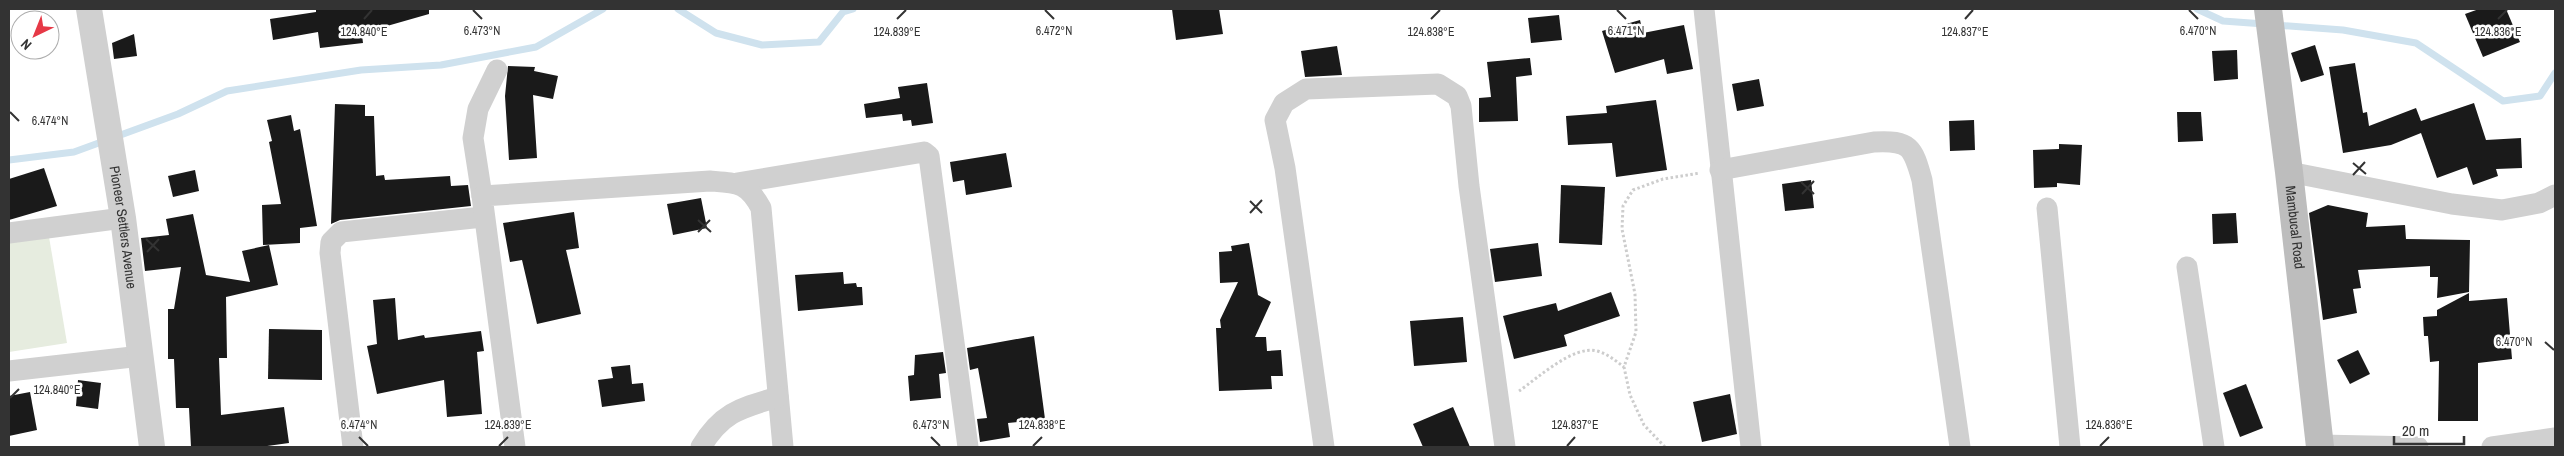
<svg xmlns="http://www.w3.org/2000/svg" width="2564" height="456" viewBox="0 0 2564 456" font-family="'Archivo Narrow',sans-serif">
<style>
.green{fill:#e6ecdf}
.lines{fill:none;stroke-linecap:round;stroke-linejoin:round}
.stream{stroke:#cfe2ee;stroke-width:7}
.building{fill:#1a1a1a}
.path{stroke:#cdcdcd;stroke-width:3;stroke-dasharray:2.5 2.5;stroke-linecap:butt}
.minor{stroke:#d0d0d0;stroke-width:21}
.tertiary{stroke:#d0d0d0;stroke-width:26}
.secondary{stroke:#bdbdbd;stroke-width:28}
.ticks{fill:none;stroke:#333;stroke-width:2}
.labels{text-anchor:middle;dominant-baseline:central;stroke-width:5;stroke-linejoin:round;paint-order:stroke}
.street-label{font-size:14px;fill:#333;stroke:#fff}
.ticks-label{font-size:12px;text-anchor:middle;fill:#333;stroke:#fff;stroke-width:5;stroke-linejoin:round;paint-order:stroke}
</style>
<rect width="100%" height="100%" fill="#fff"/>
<polygon class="green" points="48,231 67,343 9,352 9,237"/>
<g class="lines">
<g class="stream">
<polyline points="678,9 716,33 762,45 819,42 843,12 853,9"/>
<polyline points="2197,9 2223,21 2264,24"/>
<polyline points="2275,25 2343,30 2416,43 2503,101 2540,96 2555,73"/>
<polyline points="9,160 74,152 178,114 227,91 361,70 441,65 536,47 603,9"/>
</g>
</g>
<g class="building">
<polygon points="316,9 429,9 429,14 366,32 367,34 362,35 363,43 320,48 318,32 273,40 270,19 316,12"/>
<polygon points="1172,9 1219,9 1223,34 1176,40"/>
<polygon points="2479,9 2506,9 2520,42 2483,57 2465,14"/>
<polygon points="1559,15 1562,40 1531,43 1528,18"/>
<polygon points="1640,20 1643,33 1684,25 1693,69 1667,74 1664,59 1615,73 1602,31"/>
<polygon points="134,34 137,56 114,59 112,43"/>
<polygon points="2315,45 2324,75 2301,82 2291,53"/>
<polygon points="1337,46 1342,75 1305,77 1301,51"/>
<polygon points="2237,50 2238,79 2214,81 2212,51"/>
<polygon points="1530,58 1532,75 1516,77 1518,121 1479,122 1479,98 1491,97 1487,62"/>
<polygon points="2355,63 2363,113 2367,112 2369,126 2416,108 2421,121 2474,103 2486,140 2521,138 2522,168 2496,169 2498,176 2473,185 2467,167 2437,178 2421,133 2391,145 2343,153 2329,67"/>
<polygon points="508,66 535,67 534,71 558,76 553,99 533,95 537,158 509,160 505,96"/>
<polygon points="1759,79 1764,106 1737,111 1732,84"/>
<polygon points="927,83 933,123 912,126 911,120 903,121 902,114 866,118 864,104 900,98 898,87"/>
<polygon points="1656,100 1667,170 1616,177 1612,143 1568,145 1566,116 1607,113 1606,106"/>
<polygon points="335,104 365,105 365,116 374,116 376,176 384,175 385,180 450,176 451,186 468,185 471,206 340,220 331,224"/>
<polygon points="2177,112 2201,112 2203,141 2178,142"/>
<polygon points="291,115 294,131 300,129 317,226 300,228 300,243 263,245 262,205 281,204 269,142 272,141 267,120"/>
<polygon points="1974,120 1975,150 1950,151 1949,121"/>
<polygon points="2059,144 2082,145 2080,185 2057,183 2057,187 2034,188 2033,150 2059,149"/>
<polygon points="1006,153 1012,187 966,195 964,180 953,182 950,162"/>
<polygon points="44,168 57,206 9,220 9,179"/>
<polygon points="195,170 199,191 173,197 168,176"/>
<polygon points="1811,180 1814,208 1785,211 1782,184"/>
<polygon points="1561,185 1605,187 1602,245 1559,243"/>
<polygon points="701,198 707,228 673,235 667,204"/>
<polygon points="2328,205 2368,213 2366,227 2405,225 2406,239 2470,240 2469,292 2437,298 2438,277 2430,277 2430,266 2358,270 2361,288 2353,289 2357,313 2323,320 2309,213"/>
<polygon points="574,212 579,248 566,250 581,314 537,324 522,260 510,262 503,223"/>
<polygon points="2236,213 2238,243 2213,244 2212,214"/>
<polygon points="193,214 206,275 250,282 242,251 269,245 278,285 226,297 227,358 219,358 221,415 284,407 289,443 260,447 191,447 189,408 176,408 174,359 168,359 168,309 174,309 181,267 145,271 141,238 169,235 166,219"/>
<polygon points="1249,243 1258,295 1271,302 1255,337 1266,337 1267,351 1281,350 1283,376 1271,376 1272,389 1219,391 1216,328 1221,328 1220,320 1238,282 1220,283 1219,252 1232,251 1231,246"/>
<polygon points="1538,243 1542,276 1495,282 1490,249"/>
<polygon points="843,272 844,284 856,283 857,287 862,287 863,305 798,311 795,275"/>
<polygon points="1611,292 1620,316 1564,335 1567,346 1514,359 1503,316 1556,303 1558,311"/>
<polygon points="2469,293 2469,301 2507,298 2512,359 2478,363 2478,421 2438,421 2439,361 2430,362 2428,336 2424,336 2423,317 2437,316 2437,310"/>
<polygon points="395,298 398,340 424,335 425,338 481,331 484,351 477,352 482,414 447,417 444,380 377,394 367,346 377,344 373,300"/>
<polygon points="1463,317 1467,362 1414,366 1410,321"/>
<polygon points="269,329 322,330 322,380 268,379"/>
<polygon points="1034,336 1045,419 1008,423 1010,437 980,442 977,419 987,418 978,368 970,370 967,348"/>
<polygon points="2358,350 2370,374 2350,384 2337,360"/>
<polygon points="943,352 946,373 939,374 941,398 910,401 908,376 914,375 915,355"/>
<polygon points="630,365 632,384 643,383 645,401 602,407 598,380 613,378 611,367"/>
<polygon points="78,380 101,383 98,409 76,406"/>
<polygon points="2246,384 2263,428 2240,437 2223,393"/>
<polygon points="30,392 37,430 9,436 9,396"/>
<polygon points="1730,394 1737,434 1702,442 1693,402"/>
<polygon points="1453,407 1470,447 1423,447 1413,424"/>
</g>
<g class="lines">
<g class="path">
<path d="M1519,391C1538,378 1573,345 1597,351C1608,354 1616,361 1624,367"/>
<polyline points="1665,447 1644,425 1630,395 1624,367 1636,332 1635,294 1622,229 1623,206 1633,190 1663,179 1700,173"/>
</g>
<g class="minor">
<polyline points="1704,9 1751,447"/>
<path d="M1720,170L1874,142C1910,140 1913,147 1922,180L1960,447"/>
<polyline points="2289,172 2452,204 2502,210 2539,203 2555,195"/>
<polyline points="737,183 924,152 929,156 968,447"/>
<polyline points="482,196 473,138 478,109 497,70"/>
<polyline points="2047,208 2070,447"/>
<polyline points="9,233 123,218"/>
<polyline points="2187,267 2214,447"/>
<polyline points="9,371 141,356"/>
<polyline points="2320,445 2418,447"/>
<polyline points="353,447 330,253 331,242 341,232 483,217"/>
<path d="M515,447L482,196L710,181C737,183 747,182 761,208L783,447"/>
<path d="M701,447C722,412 741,408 778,397"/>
<polyline points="1324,447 1285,168 1275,120 1284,103 1306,89 1438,84 1457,96 1461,106 1469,186 1505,447"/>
<polyline points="2492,447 2555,438"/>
</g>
<path class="tertiary" id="s1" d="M89,9L123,218L152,447"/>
<path class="secondary" id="s2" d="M2268,9L2289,172L2320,447"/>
</g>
<path class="ticks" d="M473,10L482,19M1045,10L1054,19M1617,10L1626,19M2189,10L2198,19M364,19L372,10M897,19L906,10M1431,19L1440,10M1965,19L1973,10M2498,19L2507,10M10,112L19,121M2353,163L2366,174M2353,175L2365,162M1801,182L1814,194M1802,194L1814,181M1250,201L1262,213M1250,213L1262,200M698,220L711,232M698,232L710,220M146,239L159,251M147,252L159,239M2545,342L2554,350M10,398L19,389M359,437L368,446M931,437L940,446M499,446L508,437M1033,446L1042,437M1567,446L1575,437M2100,446L2109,437"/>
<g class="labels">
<g class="street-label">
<text stroke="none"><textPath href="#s1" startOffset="221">Pioneer Settlers Avenue</textPath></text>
<text stroke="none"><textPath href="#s2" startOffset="220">Mambucal Road</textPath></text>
</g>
</g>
<g class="ticks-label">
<text x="482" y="35">6.473°N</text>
<text x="1054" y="35">6.472°N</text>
<text x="2198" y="35">6.470°N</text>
<text x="1626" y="35">6.471°N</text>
<text x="2498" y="36">124.836°E</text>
<text x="364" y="36">124.840°E</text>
<text x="897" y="36">124.839°E</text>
<text x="1431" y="36">124.838°E</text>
<text x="1965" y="36">124.837°E</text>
<text x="50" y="125">6.474°N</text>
<text x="2514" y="346">6.470°N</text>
<text x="57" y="394">124.840°E</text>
<text x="508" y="429">124.839°E</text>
<text x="1042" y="429">124.838°E</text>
<text x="1575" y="429">124.837°E</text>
<text x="2109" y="429">124.836°E</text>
<text x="359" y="429">6.474°N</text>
<text x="931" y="429">6.473°N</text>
</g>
<rect width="2564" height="456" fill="none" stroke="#333333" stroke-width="20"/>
<g transform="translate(35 35) rotate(223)"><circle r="24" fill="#ffffff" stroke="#adadad"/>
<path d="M0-4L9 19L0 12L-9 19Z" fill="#e63946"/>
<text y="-8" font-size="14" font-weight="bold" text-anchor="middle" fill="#333333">N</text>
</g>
<path d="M2394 436v8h70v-8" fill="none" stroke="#333333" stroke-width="2.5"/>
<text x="2402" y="436" font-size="15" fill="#333333" stroke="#ffffff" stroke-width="4" paint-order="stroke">20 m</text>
</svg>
